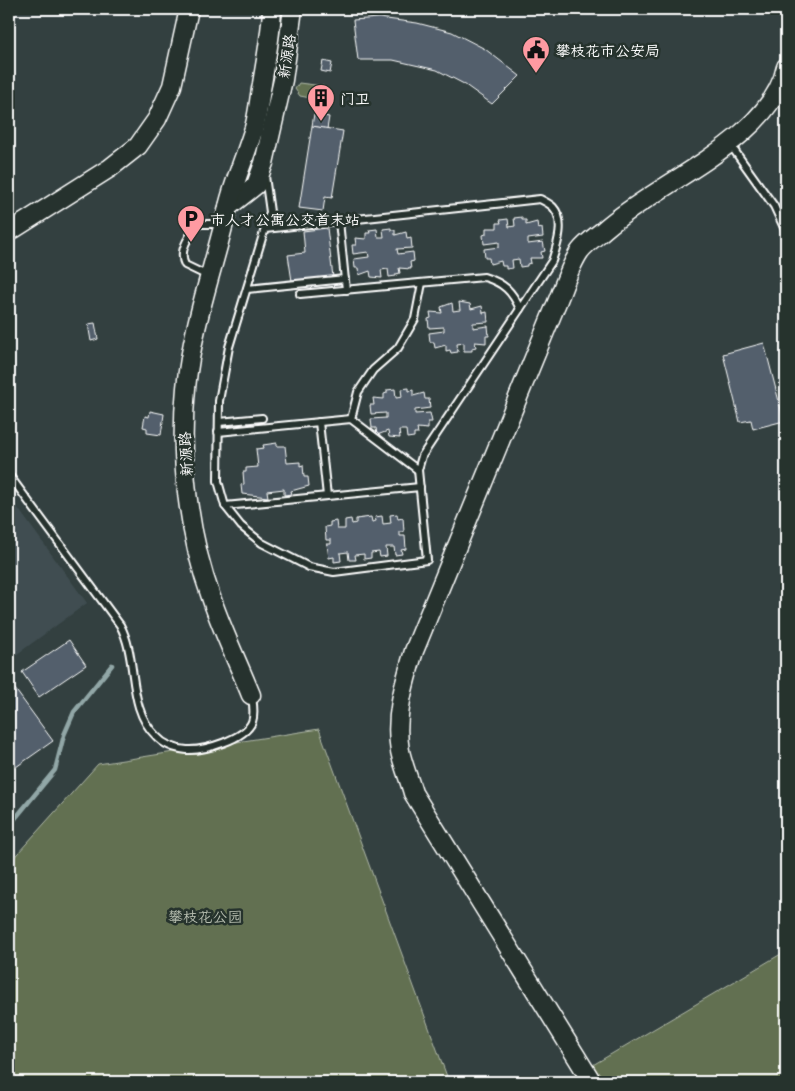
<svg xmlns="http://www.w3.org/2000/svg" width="795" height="1091" viewBox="0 0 795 1091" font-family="Mali,'LXGW WenKai TC',sans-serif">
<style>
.built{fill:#404d51}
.green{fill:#627051;stroke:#b0b8a8}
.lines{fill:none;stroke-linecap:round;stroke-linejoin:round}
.stream{stroke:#92a7a7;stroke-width:4.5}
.building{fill:#525f6c;stroke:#fff}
.lane-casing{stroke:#fff;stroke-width:10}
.secondary-casing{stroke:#fff;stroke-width:21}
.lane{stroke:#26332d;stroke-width:6}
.secondary{stroke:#26332d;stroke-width:18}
.labels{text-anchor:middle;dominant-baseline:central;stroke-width:5;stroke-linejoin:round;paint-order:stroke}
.poi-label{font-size:15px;fill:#fff;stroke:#26332d;text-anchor:start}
.street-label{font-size:15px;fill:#fff;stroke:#26332d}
.park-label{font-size:15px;fill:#b8bfb1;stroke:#26332d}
</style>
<rect width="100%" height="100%" fill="#334040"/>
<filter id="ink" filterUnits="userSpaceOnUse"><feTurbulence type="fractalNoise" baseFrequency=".02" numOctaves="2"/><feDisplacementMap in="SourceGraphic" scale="10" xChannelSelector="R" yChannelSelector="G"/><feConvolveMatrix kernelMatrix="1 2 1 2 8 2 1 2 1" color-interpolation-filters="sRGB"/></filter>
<g filter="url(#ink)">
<polygon class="built" points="9,496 87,603 9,660"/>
<g class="green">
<polygon points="299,83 323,86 327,94 321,100 300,96 295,89"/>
<polygon points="319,729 449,1082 9,1082 9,863 98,764"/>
<polygon points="786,951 786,1082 564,1082"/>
</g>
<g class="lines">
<polyline class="stream" points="9,826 55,770 64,735 74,712 112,665"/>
</g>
<g class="building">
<polygon points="379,18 417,23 452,32 485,49 520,76 492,104 464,84 437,70 393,60 358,60 353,20"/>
<polygon points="323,61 332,63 330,73 321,71"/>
<polygon points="314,114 329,117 327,129 312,126"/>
<polygon points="312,126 343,131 332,198 325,197 323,211 299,208"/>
<polygon points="522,217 522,220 526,220 526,225 537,222 538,229 542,228 543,237 528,239 528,244 543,242 545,251 541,252 542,258 530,258 531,263 527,264 527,266 520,267 519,259 512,260 513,268 506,269 506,266 502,266 501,261 490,264 489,258 485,258 484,249 499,247 499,242 484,244 483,235 486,234 486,228 497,228 497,223 501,223 500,220 508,219 509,227 515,226 514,218"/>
<polygon points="327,228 333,277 292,281 288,255 305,253 303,231"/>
<polygon points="391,228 391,230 395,230 395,235 406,232 407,239 411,238 412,248 397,249 398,254 413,252 414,261 410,262 411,269 399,268 400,273 396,274 396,276 389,277 388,269 381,270 382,278 371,277 370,271 359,275 358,268 355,268 354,259 369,257 368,252 353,254 352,245 356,245 355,238 366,239 366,233 370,233 369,230 377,229 378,237 384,237 383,229"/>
<polygon points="459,302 470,304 471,309 482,306 483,313 487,312 488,322 473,323 473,328 488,326 489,336 486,336 486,343 475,342 476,347 472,348 472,351 464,351 464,343 457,344 458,352 451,353 450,350 446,351 446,345 435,348 434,342 430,342 429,333 444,331 444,327 429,328 428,319 431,318 430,312 442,313 441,307 452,303 453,311 460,310"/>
<polygon points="95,323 98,339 91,341 88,324"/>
<polygon points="764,343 784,421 753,429 751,420 740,422 723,354"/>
<polygon points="409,388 409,391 413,390 413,396 424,393 425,399 429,399 430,408 415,410 415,414 430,413 432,422 428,422 428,429 417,428 418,434 414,434 414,437 407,438 406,430 399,430 400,438 389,437 388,431 377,435 376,428 372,428 371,419 386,418 386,413 371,414 370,405 374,405 373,398 384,399 384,394 387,393 387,390 395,389 396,398 402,397 401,389"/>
<polygon points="150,411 164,414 161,435 147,433 147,428 143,427 145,416 149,417"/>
<polygon points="277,443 277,446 285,446 287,463 300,462 300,466 303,465 304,477 308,477 309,486 291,491 292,494 284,495 284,489 267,491 268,497 242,494 241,485 244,484 243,472 246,472 246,468 258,467 256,449 264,448 263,445"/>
<polygon points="397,514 398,519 403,518 404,532 400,532 400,536 405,536 406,549 401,550 402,554 395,555 394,547 386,547 387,556 380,557 379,552 371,553 371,558 364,559 364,554 355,555 356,560 349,560 348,552 340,553 341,561 334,562 334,557 329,558 327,544 331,544 331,540 326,540 325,527 330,526 330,522 336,521 337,529 345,529 345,520 351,519 352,524 356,523 356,519 371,517 372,522 376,521 375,517 382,516 383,524 391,523 390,515"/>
<polygon points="69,640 86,665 39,697 22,672"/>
<polygon points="9,681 53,741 16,767 9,757"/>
</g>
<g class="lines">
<defs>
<g id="lane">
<polyline points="729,143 774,206 786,232"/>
<polyline points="339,221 346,290"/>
<path d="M265,229L540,199C544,201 550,204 553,207C566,221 557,246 552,261L422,456L418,470L427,560L334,572L309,567L262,543L241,526L225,506L218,481L219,401L229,347L270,212L265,176"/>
<path d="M208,276L185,265C178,251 189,235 199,224H222"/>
<polyline points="247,289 345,279"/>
<path d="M300,294L484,277C504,283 512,291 520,309"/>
<polyline points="351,419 358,392 373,370 398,348 415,319 422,283"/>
<polyline points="219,422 262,418"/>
<polyline points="319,422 327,496"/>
<polyline points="218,432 351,419 418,470"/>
<path d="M9,475L120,625C139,660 126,707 156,736C164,745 176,749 187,750C204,751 245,739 252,722C255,714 253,704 252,696"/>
<polyline points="225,506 420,487"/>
</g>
<g id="secondary">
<polyline points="228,207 256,185 264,163 283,80 293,9"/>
<polyline points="9,232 110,168 138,146 157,119 172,86 189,9"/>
<path d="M251,695C238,663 223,632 212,600C188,534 179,458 186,388C192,326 214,267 228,207C234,181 246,155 254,128C258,114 259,98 262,84C266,59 271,34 272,9"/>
<path d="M592,1082L413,793C409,779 403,765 400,751C394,717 404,684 414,651L555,307C563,289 569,267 580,251C586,243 598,235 606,228C658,182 771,140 786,67"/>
</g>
</defs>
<use href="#lane" class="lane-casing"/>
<use href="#secondary" class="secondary-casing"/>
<use href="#lane" class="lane"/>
<use href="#secondary" class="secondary"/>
</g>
</g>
<defs>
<symbol id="civic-pin" viewBox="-11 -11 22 30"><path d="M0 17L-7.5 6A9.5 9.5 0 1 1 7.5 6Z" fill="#ff9aa2" stroke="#26332d"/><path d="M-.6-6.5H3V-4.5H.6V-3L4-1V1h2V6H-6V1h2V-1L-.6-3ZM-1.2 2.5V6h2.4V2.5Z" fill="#111"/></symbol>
<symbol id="building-pin" viewBox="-11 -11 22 30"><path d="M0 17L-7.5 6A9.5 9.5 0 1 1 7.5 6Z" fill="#ff9aa2" stroke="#26332d"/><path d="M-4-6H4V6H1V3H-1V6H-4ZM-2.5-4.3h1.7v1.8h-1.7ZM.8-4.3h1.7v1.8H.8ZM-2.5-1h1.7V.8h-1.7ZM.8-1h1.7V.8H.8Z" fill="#111"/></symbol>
<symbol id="parking-pin" viewBox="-11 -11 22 30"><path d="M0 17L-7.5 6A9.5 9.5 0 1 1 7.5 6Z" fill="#ff9aa2" stroke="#26332d"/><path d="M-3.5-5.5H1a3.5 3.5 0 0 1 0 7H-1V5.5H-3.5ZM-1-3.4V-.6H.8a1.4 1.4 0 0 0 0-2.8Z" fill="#111"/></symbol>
</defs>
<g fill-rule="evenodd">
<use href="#civic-pin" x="520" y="34" width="32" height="43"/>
<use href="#building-pin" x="305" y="82" width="32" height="43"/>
<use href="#parking-pin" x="175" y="203" width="32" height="43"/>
</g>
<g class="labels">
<g class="poi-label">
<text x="555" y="50">攀枝花市公安局</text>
<text x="340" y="98">门卫</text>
<text x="210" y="219">市人才公寓公交首末站</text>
</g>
<g class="street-label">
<text transform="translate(286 56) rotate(-81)">新源路</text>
<text transform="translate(185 454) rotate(-93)">新源路</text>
</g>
<g class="park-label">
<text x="205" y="916">攀枝花公园</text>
</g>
</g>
<rect width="795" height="1091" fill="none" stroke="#26332d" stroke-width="30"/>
<rect x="15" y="15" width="765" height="1061" fill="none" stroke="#fff" stroke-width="2" filter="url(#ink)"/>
</svg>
